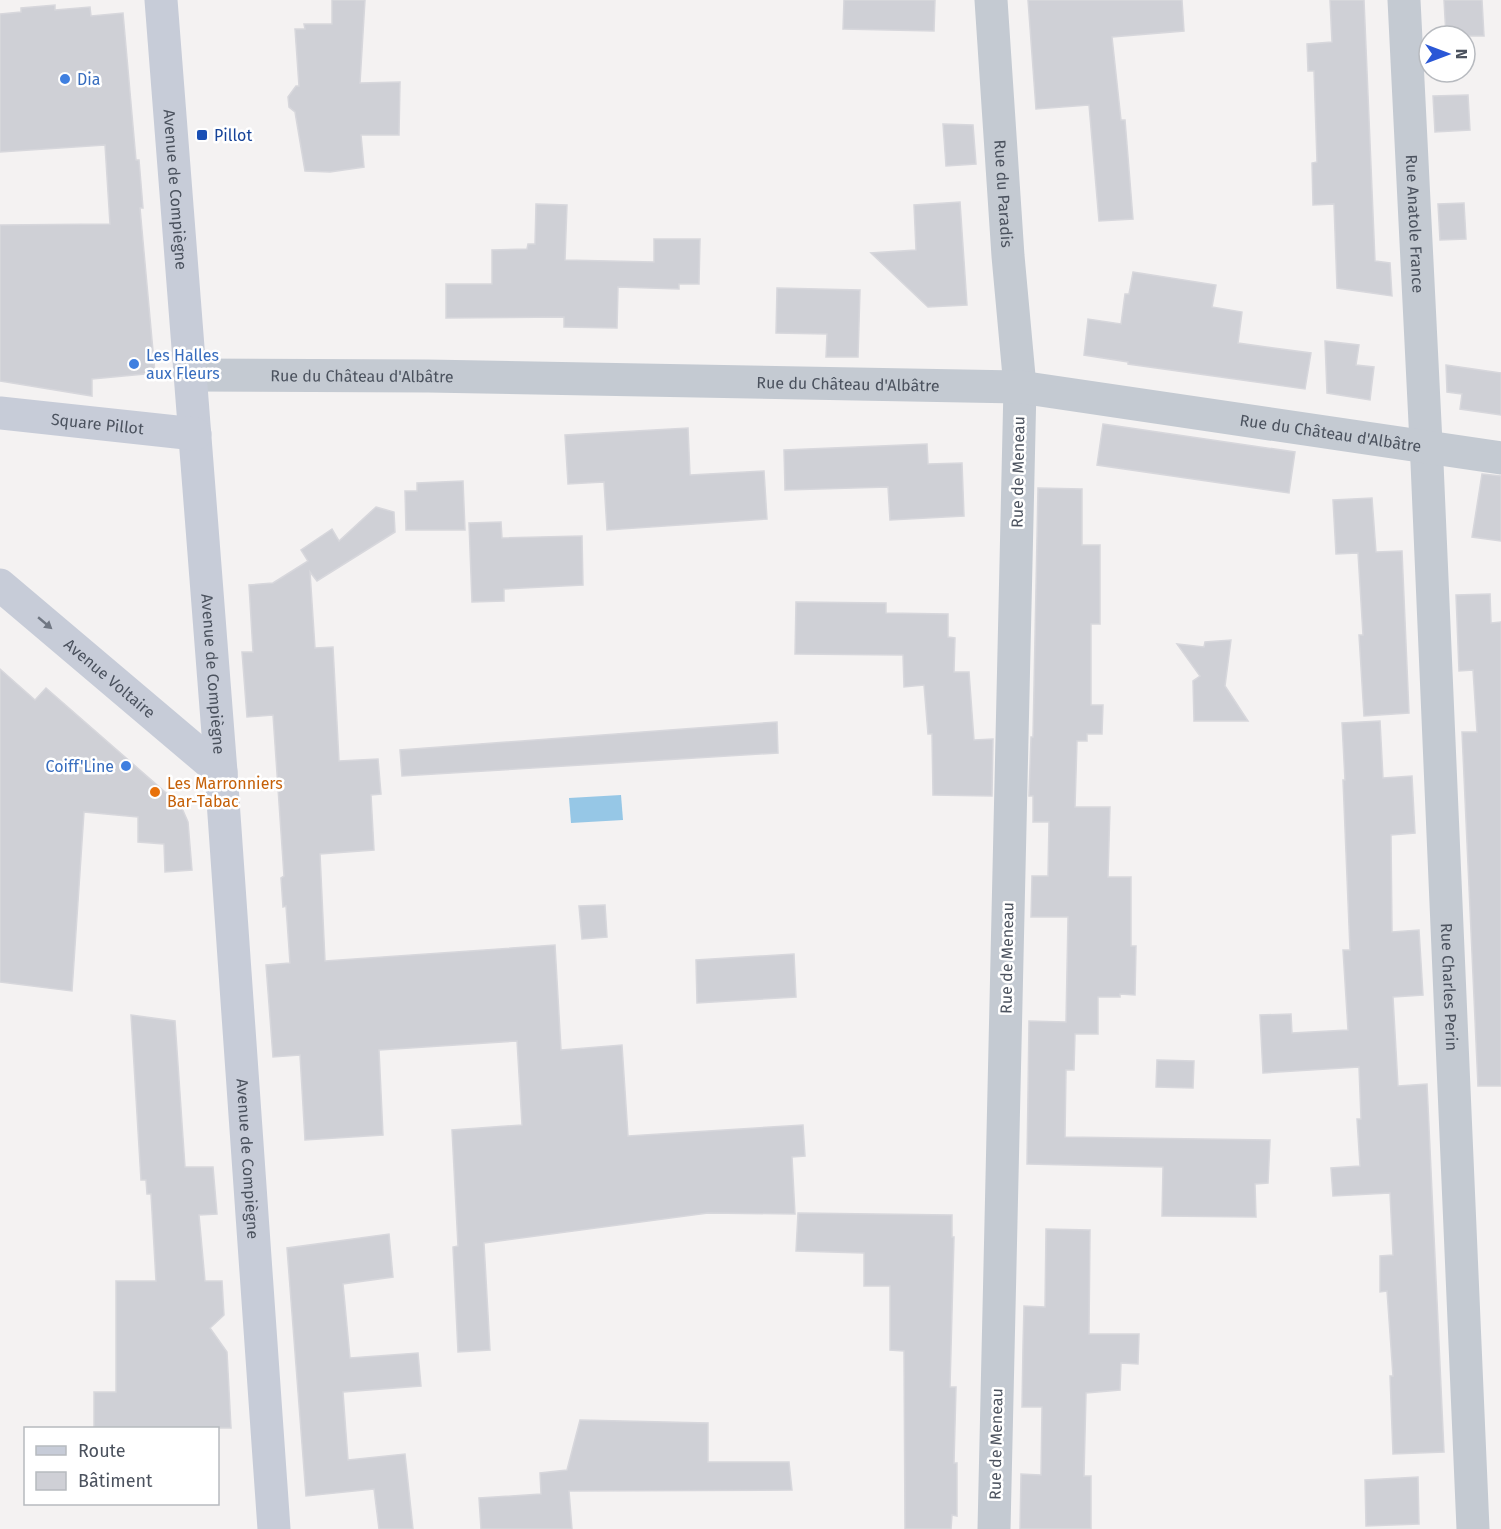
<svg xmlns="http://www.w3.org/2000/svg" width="1501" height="1529" viewBox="0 0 1501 1529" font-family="'Fira Sans',sans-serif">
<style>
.water{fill:#96c7e6}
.building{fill:#cfd0d6;stroke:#d7d7dc;stroke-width:1.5}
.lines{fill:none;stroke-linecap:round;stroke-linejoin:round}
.street{stroke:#c4cad2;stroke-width:33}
.secondary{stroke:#c7ccd8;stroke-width:33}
.oneway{fill:#707783}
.shop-dot{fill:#3f7fe0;stroke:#fff;stroke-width:2}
.transit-dot{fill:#1a4fb4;stroke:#fff;stroke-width:2}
.food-dot{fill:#e8710a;stroke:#fff;stroke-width:2}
.labels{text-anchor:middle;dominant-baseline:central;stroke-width:5;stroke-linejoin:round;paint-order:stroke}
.shop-label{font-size:16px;fill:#366cbe;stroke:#fff;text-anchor:start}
.transit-label{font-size:16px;fill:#164399;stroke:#fff;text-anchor:start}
.street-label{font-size:16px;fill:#4b525e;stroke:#fff}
.food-label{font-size:16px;fill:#c56008;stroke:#fff;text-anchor:start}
</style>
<rect width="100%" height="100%" fill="#f4f2f2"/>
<polygon class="water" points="621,795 623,820 571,823 569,798"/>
<g class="building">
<polygon points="332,0 365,0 360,83 400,82 399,135 361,135 364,167 330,172 305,171 295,112 289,107 288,97 296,86 299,86 295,29 305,29 304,24 332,24"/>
<polygon points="844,0 935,0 934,31 843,29"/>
<polygon points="1028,0 1182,0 1184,31 1112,37 1121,120 1125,120 1133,219 1099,221 1089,105 1036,109"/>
<polygon points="1330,0 1364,0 1375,261 1390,263 1392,296 1337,288 1334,204 1313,205 1312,163 1317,162 1314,71 1308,71 1307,44 1332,42"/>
<polygon points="1444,0 1482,0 1484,36 1446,36"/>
<polygon points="55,5 55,10 90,7 91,16 123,13 136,160 139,160 143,208 140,208 155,373 92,379 92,396 0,381 0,225 110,224 105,145 0,152 0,14 21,12 21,8"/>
<polygon points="1468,95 1470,130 1435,132 1433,96"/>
<polygon points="943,124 973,125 976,164 946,166"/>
<polygon points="960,202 967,305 928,307 871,253 916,250 914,205"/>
<polygon points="1464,203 1466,239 1440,240 1438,204"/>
<polygon points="536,204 567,205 565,260 654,262 654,239 700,239 699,284 679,284 679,289 618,287 617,328 564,327 564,317 446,318 446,284 492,284 492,250 527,249 528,244 535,244"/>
<polygon points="1133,272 1216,285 1212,307 1242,312 1238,343 1311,353 1305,389 1128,364 1128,362 1084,355 1088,319 1121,324 1125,294 1129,294"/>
<polygon points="777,288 860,290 858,357 826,357 827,334 776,333"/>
<polygon points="1325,341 1359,345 1356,365 1374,367 1370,400 1327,393"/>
<polygon points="1446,365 1501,373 1501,415 1460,409 1462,394 1447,392"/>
<polygon points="1103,424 1295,452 1289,493 1097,465"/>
<polygon points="688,428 690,475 764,471 767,519 607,530 604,482 568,484 565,435"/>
<polygon points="927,444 928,464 962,463 964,516 890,520 888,487 785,490 784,450"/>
<polygon points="1482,474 1501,476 1501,541 1472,537"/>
<polygon points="463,481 465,530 406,530 405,491 417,491 417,483"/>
<polygon points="1038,488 1082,489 1082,545 1100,545 1100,624 1091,624 1091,705 1103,705 1102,734 1087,734 1087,741 1077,741 1075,807 1110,807 1108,877 1131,877 1131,946 1136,946 1135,995 1120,994 1120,997 1098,997 1098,1034 1075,1034 1074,1070 1066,1070 1065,1137 1270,1140 1268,1183 1255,1184 1256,1217 1162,1216 1163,1167 1027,1164 1029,1021 1066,1022 1068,917 1031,917 1032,876 1048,876 1049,822 1033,822 1033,796 1029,796 1031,737 1033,737"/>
<polygon points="1372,498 1376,552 1402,551 1409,713 1364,716 1359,635 1363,635 1358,553 1336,554 1333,500"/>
<polygon points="376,507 394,512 395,532 317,581 310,572 315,648 333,647 339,761 378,759 381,794 371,795 374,850 320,854 325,961 555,945 561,1050 622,1045 628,1136 803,1125 805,1156 792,1157 795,1214 708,1213 484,1243 490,1350 458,1352 453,1247 458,1246 452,1130 522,1125 517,1041 379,1050 383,1135 305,1140 300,1055 273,1057 266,965 290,963 286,906 283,907 281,878 284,876 273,715 247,717 242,652 253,652 249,585 273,583 308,561 301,550 332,529 339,541"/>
<polygon points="501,522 502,538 582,536 583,585 504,589 504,601 472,602 469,523"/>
<polygon points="1490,594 1491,623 1501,622 1501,1086 1478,1086 1462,732 1477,732 1473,670 1459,671 1456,595"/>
<polygon points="796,602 886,603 886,613 948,614 948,637 955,638 954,672 969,672 974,740 993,739 992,796 933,795 932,734 928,734 924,685 904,687 903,655 795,654"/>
<polygon points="1231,640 1225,686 1248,721 1194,721 1193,681 1200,676 1177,644 1204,647 1205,642"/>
<polygon points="0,669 35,700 46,688 181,806 188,822 192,870 165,872 164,844 138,842 138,817 84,812 72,991 0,982"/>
<polygon points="1380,721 1383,778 1412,776 1415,833 1391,835 1392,932 1419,930 1423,995 1393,997 1398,1086 1427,1084 1444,1452 1393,1454 1390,1376 1393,1376 1387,1291 1380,1292 1380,1256 1393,1255 1390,1193 1333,1196 1331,1168 1360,1166 1357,1119 1361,1119 1359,1067 1263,1073 1260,1015 1291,1014 1292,1033 1348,1030 1343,950 1350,950 1343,780 1345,780 1342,723"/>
<polygon points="777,722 778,753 402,776 400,750"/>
<polygon points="605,905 607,937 582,939 579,906"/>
<polygon points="794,954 796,997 697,1003 696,960"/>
<polygon points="131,1015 175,1021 185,1167 213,1167 217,1214 199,1215 205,1281 222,1281 224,1315 210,1328 227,1352 231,1428 94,1428 94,1392 116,1392 116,1281 156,1281 151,1194 147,1194 146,1180 141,1180"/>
<polygon points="1157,1060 1194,1061 1193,1088 1156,1087"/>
<polygon points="798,1213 952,1215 952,1237 954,1237 950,1387 956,1387 954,1463 957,1463 957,1516 952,1515 951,1529 905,1529 904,1351 890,1350 890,1286 864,1286 864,1253 796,1251"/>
<polygon points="1046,1229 1090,1230 1089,1334 1139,1334 1138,1364 1121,1363 1120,1390 1086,1393 1084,1476 1091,1476 1091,1529 1020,1529 1021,1474 1041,1475 1042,1407 1022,1407 1023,1346 1024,1306 1045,1307"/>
<polygon points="389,1234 393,1277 343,1284 350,1358 418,1353 421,1386 343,1392 345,1420 348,1460 405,1454 413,1529 379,1529 374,1489 306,1496 287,1248"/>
<polygon points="580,1420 708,1423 708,1462 789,1462 792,1490 569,1491 572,1529 481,1529 479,1498 541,1494 540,1473 567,1470"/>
<polygon points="1418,1477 1419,1524 1366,1526 1365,1480"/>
</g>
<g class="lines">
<g class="street">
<path id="s1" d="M991,0L1008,256L1020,387L994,1529"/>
<path id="s2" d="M1404,0L1427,463L1473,1529"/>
<path id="s3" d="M190,375L428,376L1020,387L1501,458"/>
</g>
<g class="secondary">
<path id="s4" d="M161,0L221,772L274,1529"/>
<path id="s5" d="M0,413L195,434"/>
<path id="s6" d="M0,585L221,772"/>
</g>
</g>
<defs><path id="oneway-solid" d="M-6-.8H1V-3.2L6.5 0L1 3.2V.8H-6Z" transform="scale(1.5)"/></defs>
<use class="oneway" href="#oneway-solid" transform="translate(45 623) rotate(40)"/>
<g class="shop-dot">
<circle cx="65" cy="79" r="6"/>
<circle cx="134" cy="364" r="6"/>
<circle cx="126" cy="766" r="6"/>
</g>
<rect class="transit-dot" x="196" y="129" width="12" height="12" rx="3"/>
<circle class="food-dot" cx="155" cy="792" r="6"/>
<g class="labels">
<g class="shop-label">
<text x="77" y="79">Dia</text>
<text x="146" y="355">Les Halles<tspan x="146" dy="18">aux Fleurs</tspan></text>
<text x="114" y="766" text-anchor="end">Coiff'Line</text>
</g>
<g class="transit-label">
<text x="214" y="135">Pillot</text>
</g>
<g class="street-label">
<text stroke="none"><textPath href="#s4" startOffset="190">Avenue de Compiègne</textPath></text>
<text stroke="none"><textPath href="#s1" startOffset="194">Rue du Paradis</textPath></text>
<text stroke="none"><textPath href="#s2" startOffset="224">Rue Anatole France</textPath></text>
<text stroke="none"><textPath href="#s3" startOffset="172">Rue du Château d'Albâtre</textPath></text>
<text stroke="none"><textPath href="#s3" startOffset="658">Rue du Château d'Albâtre</textPath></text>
<text stroke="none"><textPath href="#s5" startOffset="98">Square Pillot</textPath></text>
<text stroke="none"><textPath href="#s3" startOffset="1144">Rue du Château d'Albâtre</textPath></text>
<text transform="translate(1018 472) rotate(-89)">Rue de Meneau</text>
<text stroke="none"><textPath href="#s4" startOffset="676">Avenue de Compiègne</textPath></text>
<text stroke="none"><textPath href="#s6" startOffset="144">Avenue Voltaire</textPath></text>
<text transform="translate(1007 958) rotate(-89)">Rue de Meneau</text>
<text stroke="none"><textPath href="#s2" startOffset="988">Rue Charles Perin</textPath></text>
<text stroke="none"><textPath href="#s4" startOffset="1162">Avenue de Compiègne</textPath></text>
<text transform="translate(996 1444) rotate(-89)">Rue de Meneau</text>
</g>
<g class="food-label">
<text x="167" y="783">Les Marronniers<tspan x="167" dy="18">Bar-Tabac</tspan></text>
</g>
</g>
<rect x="24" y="1427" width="195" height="78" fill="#ffffff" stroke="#b7babf" stroke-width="1.5"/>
<rect x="36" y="1446" width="30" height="9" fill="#c7ccd8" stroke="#b7babf" stroke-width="1.5"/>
<text x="78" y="1457" font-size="18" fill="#4b525e">Route</text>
<rect x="36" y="1472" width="30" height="18" fill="#cfd0d6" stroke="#b7babf" stroke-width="1.5"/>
<text x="78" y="1487" font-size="18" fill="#4b525e">Bâtiment</text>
<g transform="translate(1447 54) rotate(90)"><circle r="28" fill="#ffffff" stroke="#b7babf" stroke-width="1.5"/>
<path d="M0-4.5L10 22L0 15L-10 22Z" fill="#2a57d6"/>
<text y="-9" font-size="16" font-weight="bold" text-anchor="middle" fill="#4b525e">N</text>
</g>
</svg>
